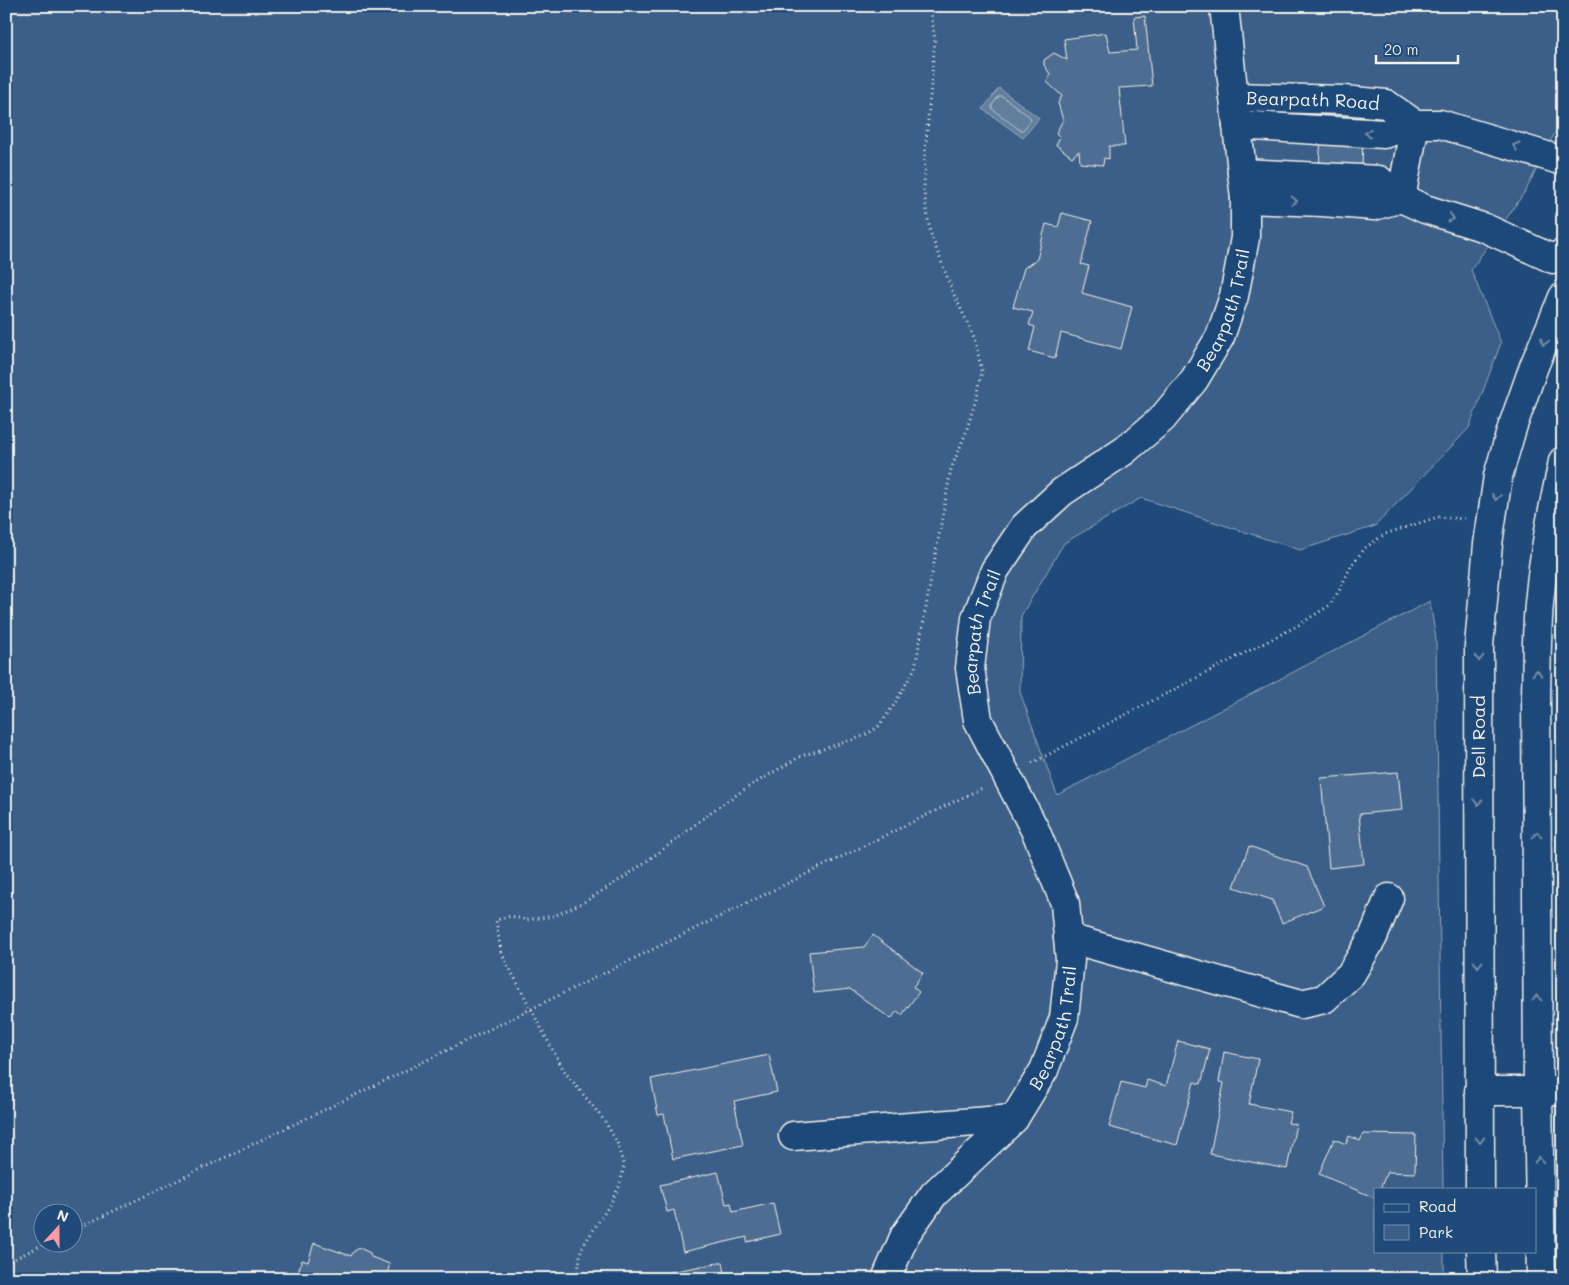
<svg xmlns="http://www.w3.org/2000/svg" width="1569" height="1285" viewBox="0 0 1569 1285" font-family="Mali,sans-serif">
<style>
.green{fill:#3a5f88;stroke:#97a8b8;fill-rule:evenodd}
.water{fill:#627e9d;stroke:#9cacbb}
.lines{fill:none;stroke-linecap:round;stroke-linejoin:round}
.shore{stroke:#bac3ca;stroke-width:1}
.building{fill:#4d6e92;stroke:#f4f1e8}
.minor-casing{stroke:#f4f1e8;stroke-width:31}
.major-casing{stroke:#f4f1e8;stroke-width:31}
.path{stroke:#f4f1e8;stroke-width:3;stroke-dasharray:1 4;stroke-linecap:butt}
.minor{stroke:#1f4a7a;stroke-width:28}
.major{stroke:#1f4a7a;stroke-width:28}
.path-bridge{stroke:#f4f1e8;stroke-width:3;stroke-dasharray:1 4;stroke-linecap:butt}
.oneway{stroke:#748da6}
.labels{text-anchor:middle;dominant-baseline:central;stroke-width:4.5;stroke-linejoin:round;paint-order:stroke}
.street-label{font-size:18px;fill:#f4f1e8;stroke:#1f4a7a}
</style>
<rect width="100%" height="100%" fill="#1f4a7a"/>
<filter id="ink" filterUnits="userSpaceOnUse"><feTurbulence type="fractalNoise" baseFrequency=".02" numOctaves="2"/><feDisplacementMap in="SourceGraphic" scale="10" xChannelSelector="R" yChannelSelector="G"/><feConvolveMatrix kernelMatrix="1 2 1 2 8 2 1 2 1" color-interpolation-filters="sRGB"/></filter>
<g filter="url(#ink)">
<path class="green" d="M6,6H1563V117L1526,190L1471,270L1501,343L1469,428L1375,526L1300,550L1141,498L1064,543L1021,616L1020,692L1057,795L1430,601L1436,640L1443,1189H1375V1251H1444V1279H6ZM42,1212H72V1242H42Z"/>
<polygon class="water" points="999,88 1039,118 1023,138 983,109"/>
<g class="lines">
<polygon class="shore" points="999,96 1002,96 1030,117 1031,120 1023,130 1020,130 992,109 992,106"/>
</g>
<g class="building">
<polygon points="1145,16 1152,86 1119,88 1125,146 1109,146 1109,159 1104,158 1103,165 1080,163 1079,151 1072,157 1056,145 1060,137 1056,133 1063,120 1058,103 1062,96 1047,82 1050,74 1044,65 1044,60 1054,53 1067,60 1064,39 1106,33 1110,52 1137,50 1134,17"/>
<polygon points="1328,109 1360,111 1359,139 1363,139 1362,169 1319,168 1321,136 1327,136"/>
<polygon points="1062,213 1092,221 1081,264 1089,266 1082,293 1132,307 1121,349 1061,333 1055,358 1029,351 1035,327 1029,325 1033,312 1013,307 1024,268 1037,259 1046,224 1058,227"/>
<polygon points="1398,772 1402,810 1359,814 1364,864 1329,868 1321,778"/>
<polygon points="1249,846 1307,867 1324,906 1282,923 1272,900 1234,887"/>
<polygon points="873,935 923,973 913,987 919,992 902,1015 897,1011 891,1019 850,989 814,993 809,952 864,947"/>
<polygon points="1178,1041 1210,1049 1201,1084 1194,1082 1177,1145 1109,1127 1121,1082 1145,1088 1147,1080 1166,1086"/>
<polygon points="1224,1052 1258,1059 1249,1104 1291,1112 1288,1123 1296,1124 1287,1169 1210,1154 1224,1083 1219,1082"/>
<polygon points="769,1055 777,1092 734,1101 743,1145 673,1159 664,1114 658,1115 651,1079"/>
<polygon points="1363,1134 1416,1135 1415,1173 1387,1172 1380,1189 1375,1189 1375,1198 1319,1174 1334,1139 1346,1144 1349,1136 1360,1141"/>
<polygon points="718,1172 726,1204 731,1203 733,1212 773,1203 780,1234 747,1242 747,1237 683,1252 674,1210 667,1212 660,1185"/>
<polygon points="314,1243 351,1256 354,1251 360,1248 370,1253 371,1257 390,1264 385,1279 296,1279 302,1260 308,1262"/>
<polygon points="723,1262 726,1279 666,1279 665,1273"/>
</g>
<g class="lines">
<defs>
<g id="minor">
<path id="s1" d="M1234,97L1343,100L1386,104L1415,124H1440L1563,161"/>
<polyline points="1237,125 1384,134 1415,124 1401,198 1379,180 1242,173"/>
<polyline points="1245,199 1322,202 1374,206 1401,198 1425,209 1485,228 1553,259 1563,253"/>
<polyline points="1068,938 1301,1004 1324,999 1351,974 1373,937 1389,898"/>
<polyline points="1479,1091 1563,1091"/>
<polyline points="793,1136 1014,1119"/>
<path id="s2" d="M886,1279L905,1235L934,1194L1014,1119L1044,1070L1064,1018L1070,960L1065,903L1036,832L978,720L970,668L976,618L995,570L1024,527L1062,492L1124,451L1162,419L1194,380L1220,337L1234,296L1245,238V199L1224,6"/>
</g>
<g id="major">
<polyline points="1480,1189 1479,646 1488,544 1498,476 1512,428 1534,366 1563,297"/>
<polyline points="1481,1251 1482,1279"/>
<path d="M1541,1279L1538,1091L1536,695C1537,661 1536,627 1540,594C1544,549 1554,505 1563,461"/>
</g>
</defs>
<use href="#minor" class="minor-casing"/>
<use href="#major" class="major-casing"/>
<g class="path">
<polyline points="1032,763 1297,626 1330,605 1340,589 1351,566 1365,548 1385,534 1438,517 1465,519"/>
<polyline points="501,952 496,920 511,916 526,920 554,916 586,901 626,876 676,840 711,812 745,789 801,756 864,736 878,727 894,705 915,668 951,469 965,435 978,393 982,371 974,337 952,290 930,232 924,192 925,153 935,40 930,6"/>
<polyline points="552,1049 565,1072 604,1120 617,1142 624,1167 619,1187 609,1206 581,1249 578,1272 581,1279"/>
<polyline points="72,1231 378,1084 982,788"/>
<polyline points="6,1263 48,1242"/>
</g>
<use href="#minor" class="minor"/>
<use href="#major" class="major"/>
<polyline class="path-bridge" points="501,952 552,1049"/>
</g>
<defs><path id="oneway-chevron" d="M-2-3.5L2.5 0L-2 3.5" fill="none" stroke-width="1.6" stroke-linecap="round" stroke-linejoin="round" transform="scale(1.25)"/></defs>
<g class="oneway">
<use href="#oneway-chevron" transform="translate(1368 133) rotate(-176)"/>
<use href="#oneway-chevron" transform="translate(1516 146) rotate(-163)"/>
<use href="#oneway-chevron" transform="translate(1294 201) rotate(2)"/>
<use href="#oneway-chevron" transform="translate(1451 218) rotate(17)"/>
<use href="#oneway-chevron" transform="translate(1544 342) rotate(113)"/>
<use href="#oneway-chevron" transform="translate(1496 497) rotate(98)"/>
<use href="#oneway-chevron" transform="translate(1479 658) rotate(91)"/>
<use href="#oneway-chevron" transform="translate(1537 673) rotate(-89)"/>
<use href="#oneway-chevron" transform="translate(1478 802) rotate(90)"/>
<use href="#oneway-chevron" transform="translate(1537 835) rotate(-90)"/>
<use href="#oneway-chevron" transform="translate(1478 964) rotate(90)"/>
<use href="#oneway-chevron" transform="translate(1537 998) rotate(-90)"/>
<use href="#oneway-chevron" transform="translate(1480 1140) rotate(89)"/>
<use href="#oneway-chevron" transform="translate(1539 1160) rotate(-91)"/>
</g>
</g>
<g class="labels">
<g class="street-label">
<text stroke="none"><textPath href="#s1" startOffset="79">Bearpath Road</textPath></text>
<text stroke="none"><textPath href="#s2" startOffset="1149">Bearpath Trail</textPath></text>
<text stroke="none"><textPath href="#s2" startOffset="729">Bearpath Trail</textPath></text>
<text transform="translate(1478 737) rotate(-90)">Dell Road</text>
<text stroke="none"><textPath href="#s2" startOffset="309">Bearpath Trail</textPath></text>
</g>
</g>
<rect width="1569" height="1285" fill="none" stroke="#1f4a7a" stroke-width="25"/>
<rect x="12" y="12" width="1544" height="1260" fill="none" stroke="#f4f1e8" stroke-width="2" filter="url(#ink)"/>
<rect x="1374" y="1188" width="162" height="65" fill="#1f4a7a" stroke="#748da6"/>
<rect x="1384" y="1204" width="25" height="8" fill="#1f4a7a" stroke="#748da6"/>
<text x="1419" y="1212" font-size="15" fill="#f4f1e8">Road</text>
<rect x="1384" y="1225" width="25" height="15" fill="#3a5f88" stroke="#748da6"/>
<text x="1419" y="1238" font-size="15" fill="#f4f1e8">Park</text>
<g transform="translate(58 1228) rotate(21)"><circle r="24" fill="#1f4a7a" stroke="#748da6"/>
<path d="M0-4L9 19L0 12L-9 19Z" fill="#ff9aa2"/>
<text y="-8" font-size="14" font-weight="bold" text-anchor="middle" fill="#f4f1e8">N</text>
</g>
<path d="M1376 55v8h82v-8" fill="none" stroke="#f4f1e8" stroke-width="2.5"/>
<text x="1384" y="55" font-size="15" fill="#f4f1e8" stroke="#1f4a7a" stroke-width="4" paint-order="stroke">20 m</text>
</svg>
